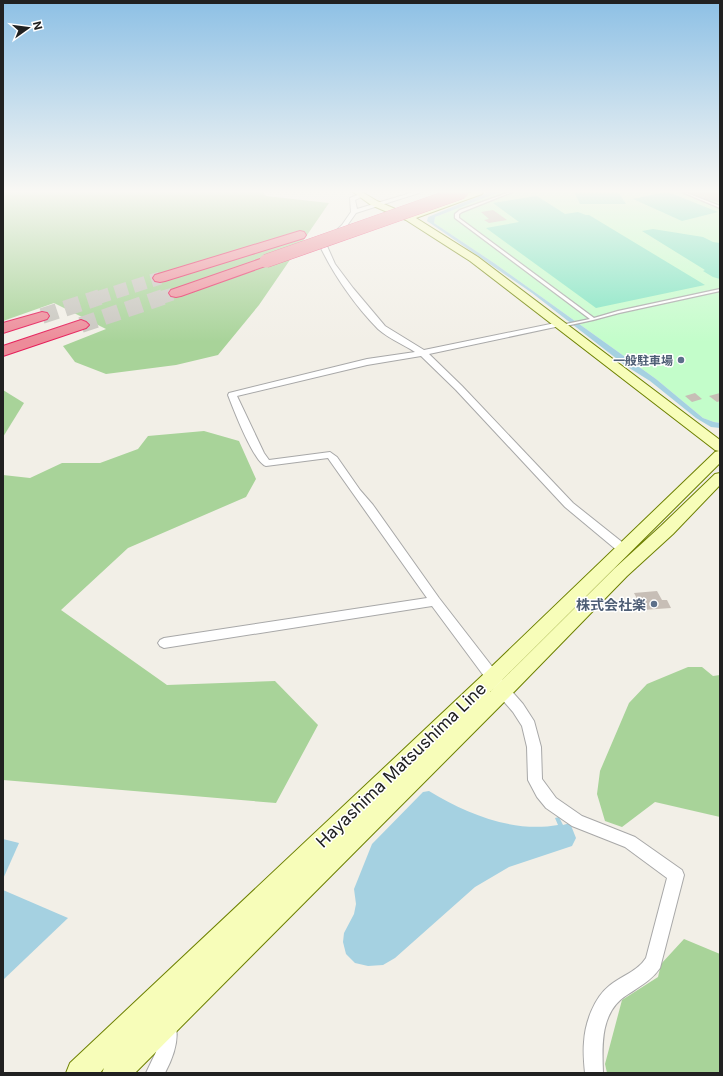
<svg xmlns="http://www.w3.org/2000/svg" width="723" height="1076" viewBox="0 0 723 1076" font-family="Inter,'Noto Sans JP',sans-serif">
<style>
.forest{fill:#a8d399}
.park{fill:#c3fdca}
.pitch{fill:#81e5c2}
.water{fill:#a5d1e1}
.building{fill:#c7beb6}
.lines{fill:none;stroke-linecap:round;stroke-linejoin:round}
.highway-tunnel-far1{stroke:#c8c6bf;stroke-width:13;stroke-dasharray:13 6;stroke-linecap:butt}
.highway-tunnel{stroke:#c8c6bf;stroke-width:16;stroke-dasharray:16 8;stroke-linecap:butt}
.lane-casing{stroke:#a8a8a8;stroke-width:2.5}
.street-casing{stroke:#a8a8a8;stroke-width:2}
.secondary-casing{stroke:#6d8000;stroke-width:2}
.highway-casing{stroke:#e61e5a;stroke-width:2}
.lane{fill:#fff;fill-rule:evenodd}
.street{fill:#fff;fill-rule:evenodd}
.secondary{fill:#f7fdb9;fill-rule:evenodd}
.highway{fill:#ed8b99;fill-rule:evenodd}
.highway-bridge-casing{stroke:#e61e5a;stroke-width:14;stroke-linecap:butt}
.highway-bridge{stroke:#ed8b99;stroke-width:13}
.service-dot{fill:#5c6f8a;stroke:#fff;stroke-width:1.5}
.labels{text-anchor:middle;dominant-baseline:central;stroke-width:3;stroke-linejoin:round;paint-order:stroke}
.far-service-label{font-size:12px;font-weight:bold;fill:#4e5e75;stroke:#fff;text-anchor:end}
.service-label{font-size:14px;font-weight:bold;fill:#4e5e75;stroke:#fff;text-anchor:end}
.near-street-label{font-size:17px;fill:#212121;stroke:#fff}
</style>
<rect width="100%" height="100%" fill="#f2efe7"/>
<g class="forest">
<polygon points="3,192 262,192 266,196 329,203 259,305 218,355 176,365 106,374 75,362 63,346 106,329 54,303 3,321"/>
<polygon points="3,390 24,403 3,437"/>
<polygon points="204,431 239,441 256,479 246,497 128,548 61,610 167,685 275,681 318,725 276,803 3,780 3,475 30,478 62,463 100,463 138,449 148,436"/>
<polygon points="688,667 702,667 713,676 720,675 720,817 655,802 622,827 605,821 597,794 600,771 629,703 647,684"/>
<polygon points="684,939 720,954 720,1073 607,1073 605,1064 622,1000 658,977 661,964"/>
</g>
<polygon class="park" points="500,192 720,192 720,423 714,422 703,418 656,379 494,263 434,223 435,217"/>
<g class="pitch">
<polygon points="574,192 618,192 626,204 580,204"/>
<polygon points="665,192 668,192 718,212 682,221 633,199"/>
<polygon points="537,196 565,214 578,212 586,215 589,215 705,285 596,308 486,228 519,222 493,203"/>
<polygon points="653,229 703,237 713,242 720,243 720,279 713,277 703,271 705,270 642,231"/>
</g>
<g class="water">
<polygon points="489,192 500,192 435,217 434,223 494,263 656,379 703,418 714,422 720,423 720,428 711,427 696,418 650,381 626,366 532,293 427,221 428,217"/>
<path d="M429,791C467,814 513,833 558,825L555,818L559,817L563,825L570,823L576,838L572,846L509,867L475,887L395,958L383,965L368,966L355,963L346,954L343,942L344,933L354,914L356,904L354,889L372,844L423,792Z"/>
<polygon points="3,839 19,843 3,879"/>
<polygon points="3,890 68,918 3,980"/>
</g>
<g class="building">
<polygon points="688,192 720,192 720,203 711,200 707,201"/>
<polygon points="493,210 507,220 489,223 484,220 489,219 481,212"/>
<polygon points="695,393 702,399 692,402 685,396"/>
<polygon points="720,393 720,401 717,402 709,396"/>
<polygon points="657,591 662,600 667,600 671,608 643,610 634,593"/>
</g>
<g class="lines">
<g class="highway-tunnel-far1">
<polyline points="97,298 160,278"/>
<polyline points="160,298 176,293"/>
</g>
<g class="highway-tunnel">
<polyline points="42,316 100,297"/>
<polyline points="81,325 163,297"/>
</g>
<defs>
<g id="lane">
<polygon points="510,192 512,192 462,212 459,214 459,218 594,318 618,311 720,289 720,291 619,313 593,320 561,327 561,325 590,319 455,218 455,214 460,210"/>
<polygon points="682,192 684,192 720,206 720,208"/>
</g>
<g id="street">
<path d="M414,192H422L356,213L346,227L327,246L335,264L353,288L385,326L424,350L560,322H563L564,324L560,326L429,354L462,386L573,503L627,546L629,549L627,552H619L565,507L456,390L421,356L367,365L237,396L264,453L269,460L330,452L337,457L360,490L373,505L439,598L508,687L523,704L534,721L541,747L542,779L556,798L582,816L635,837L682,870L684,875L660,968C652,980 639,987 627,995C600,1012 602,1045 603,1073H585C584,1063 583,1052 584,1042C585,1023 594,998 609,986C621,976 638,971 646,958L667,878L625,847L572,826L546,808L537,797L528,780L527,747L522,726L513,712L498,695L432,606L164,648L160,646L158,643L160,640L164,638L427,598L330,461L328,458L266,466C254,463 233,408 228,395L229,393L367,359L415,352C404,345 388,338 378,329C356,307 333,274 320,246L342,225L351,212L350,198L362,193L365,195L355,200L357,209Z"/>
<path d="M168,1017L174,1020C181,1037 173,1058 165,1073H146L156,1052L159,1026L162,1020Z"/>
</g>
<polygon id="secondary" points="353,192 362,192 377,201 409,215 472,192 483,192 482,194 416,218 478,257 720,440 720,463 490,692 615,568 661,526 715,474 720,473 720,485 673,534 627,576 510,696 135,1073 102,1073 104,1068 100,1073 66,1073 70,1063 486,672 715,452 719,451 715,450 470,261 406,220 371,205"/>
<g id="highway">
<polygon points="300,231 304,232 306,235 304,238 165,281 160,282 155,281 153,278 155,275"/>
<polygon points="266,257 271,258 273,261 271,264 181,296 176,297 171,296 169,293 171,290"/>
<polygon points="42,312 47,313 49,316 47,319 3,333 3,323"/>
<polygon points="81,320 86,322 89,325 86,328 3,356 3,346"/>
</g>
</defs>
<use href="#lane" class="lane-casing"/>
<use href="#street" class="street-casing"/>
<use href="#secondary" class="secondary-casing"/>
<use href="#highway" class="highway-casing"/>
<use href="#lane" class="lane"/>
<use href="#street" class="street"/>
<use href="#secondary" class="secondary"/>
<use href="#highway" class="highway"/>
<defs>
<polyline id="highway-bridge" points="266,261 462,192"/>
</defs>
<use href="#highway-bridge" class="highway-bridge-casing"/>
<use href="#highway-bridge" class="highway-bridge"/>
</g>
<linearGradient id="sky" x2="0" y2="1"><stop stop-color="#8dc0e5"/><stop offset="0.56" stop-color="#f9f8f4"/><stop offset="1" stop-color="#f9f8f4" stop-opacity="0"/></linearGradient>
<rect width="723" height="342" fill="url(#sky)"/>
<g class="service-dot">
<circle cx="681" cy="360" r="4"/>
<circle cx="654" cy="604" r="4"/>
</g>
<g class="labels">
<g class="far-service-label">
<text x="673" y="360">一般駐車場</text>
</g>
<g class="service-label">
<text x="646" y="604">株式会社楽</text>
</g>
<g class="near-street-label">
<text transform="translate(401 765) rotate(-44)">Hayashima Matsushima Line</text>
</g>
</g>
<rect width="723" height="1076" fill="none" stroke="#212121" stroke-width="8"/>
<g transform="translate(28 28) rotate(76)" stroke="#ffffff" stroke-width="3" paint-order="stroke">
<path d="M0-3L7 15L0 10L-7 15Z" fill="#212121"/>
<text y="-6" font-size="11" font-weight="bold" text-anchor="middle" fill="#212121">N</text>
</g>
</svg>
